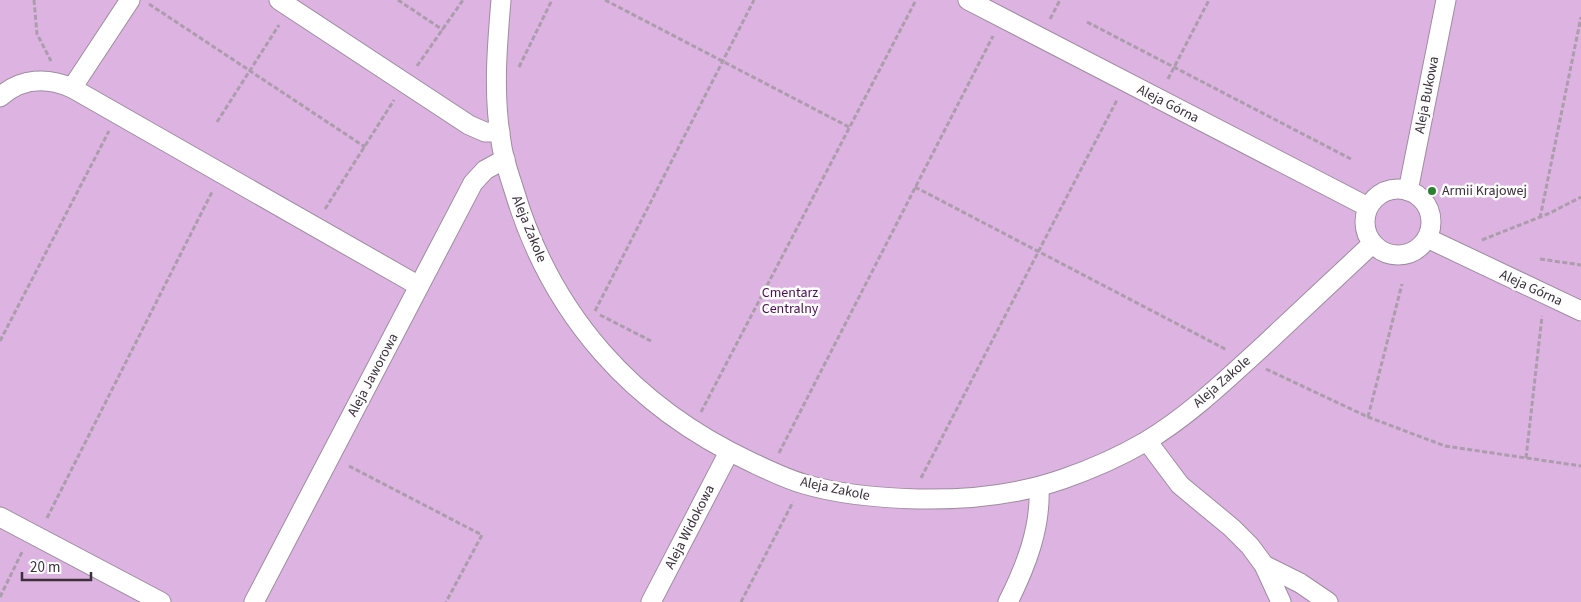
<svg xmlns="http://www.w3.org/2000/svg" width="1581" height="602" viewBox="0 0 1581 602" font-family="'Source Sans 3',sans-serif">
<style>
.green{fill:#ddb3e1}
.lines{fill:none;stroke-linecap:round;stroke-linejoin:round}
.pedestrian-casing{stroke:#9f8ca1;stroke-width:21}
.path{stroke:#ab9dab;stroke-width:3;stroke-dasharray:5 2.5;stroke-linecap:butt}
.pedestrian{stroke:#fff;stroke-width:19}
.poi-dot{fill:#2c812f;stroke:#fdfdfd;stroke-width:2}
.labels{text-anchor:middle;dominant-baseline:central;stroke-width:5;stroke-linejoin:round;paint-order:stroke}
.street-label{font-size:14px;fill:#3a313a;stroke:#fdfdfd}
.poi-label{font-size:14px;fill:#3a313a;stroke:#fdfdfd;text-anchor:start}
.park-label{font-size:14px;fill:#4f0c56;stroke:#fdfdfd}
</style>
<rect width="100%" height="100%" fill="#fbeafc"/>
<rect class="green" x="0" y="0" width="1581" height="602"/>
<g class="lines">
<defs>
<g id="pedestrian">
<polyline points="279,0 469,125 485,132 500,132"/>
<path d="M501,0C497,47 493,94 501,141C503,158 509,174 514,190C551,315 633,407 751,462C768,470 786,479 804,484C841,495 879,498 918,499C967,500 1017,495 1063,479C1092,469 1119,457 1145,442C1187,417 1224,382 1260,349C1297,314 1335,279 1372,244"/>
<polyline points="968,0 1368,207"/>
<polyline points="72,88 130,0"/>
<path d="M0,97C21,78 47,77 72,88L419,286"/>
<circle cx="1398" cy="222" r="33"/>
<polyline points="1408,191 1446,0"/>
<polyline points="1427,238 1581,311"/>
<polyline points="1147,441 1180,485 1232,528 1250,546 1264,565 1281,602"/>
<polyline points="0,517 161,602"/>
<polyline points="1264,565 1300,583 1328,602"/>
<polyline points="254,602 473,183 485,170 505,159"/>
<polyline points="651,602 729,452"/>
<path d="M1008,602C1026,566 1041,528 1039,487"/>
</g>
</defs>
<use href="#pedestrian" class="pedestrian-casing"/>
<g class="path">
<polyline points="34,0 37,34 51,61"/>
<polyline points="398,0 443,30"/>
<polyline points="605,0 849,127"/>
<polyline points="149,4 365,147"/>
<polyline points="1050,19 1060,0"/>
<polyline points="1087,22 1351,159"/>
<polyline points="417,66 463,0"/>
<polyline points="519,67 552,0"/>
<polyline points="1168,79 1209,0"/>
<polyline points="217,122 279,25"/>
<polyline points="915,187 1227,350"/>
<polyline points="325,209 394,100"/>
<polyline points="1540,218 1581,17"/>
<polyline points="1482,240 1550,213 1581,197"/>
<polyline points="1540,259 1581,265"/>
<polyline points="595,311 754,0"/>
<polyline points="600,315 651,341"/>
<polyline points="0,341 109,131"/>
<polyline points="1266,369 1368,417 1445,446 1581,466"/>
<polyline points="701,412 916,0"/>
<polyline points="1368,417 1402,284"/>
<polyline points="779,453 993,36"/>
<polyline points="1526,458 1542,316"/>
<polyline points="349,466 482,535 446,602"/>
<polyline points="921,478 1117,100"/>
<polyline points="47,518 212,192"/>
<polyline points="0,597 22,552"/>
<polyline points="741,602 793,502"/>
</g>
<use href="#pedestrian" class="pedestrian"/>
</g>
<circle class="poi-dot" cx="1432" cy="191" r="5"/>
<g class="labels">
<g class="street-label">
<text transform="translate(1427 95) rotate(-79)">Aleja Bukowa</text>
<text transform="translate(1168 104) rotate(27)">Aleja Górna</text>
<text transform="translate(529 229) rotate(68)">Aleja Zakole</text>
<text transform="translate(1531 288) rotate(25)">Aleja Górna</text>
<text transform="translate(373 375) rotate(-62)">Aleja Jaworowa</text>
<text transform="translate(1222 382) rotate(-41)">Aleja Zakole</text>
<text transform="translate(835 489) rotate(12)">Aleja Zakole</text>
<text transform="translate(690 527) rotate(-63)">Aleja Widokowa</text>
</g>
<g class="poi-label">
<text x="1442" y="191">Armii Krajowej</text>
</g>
<g class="park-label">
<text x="790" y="293">Cmentarz<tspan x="790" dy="16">Centralny</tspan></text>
</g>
</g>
<path d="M22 572v8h69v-8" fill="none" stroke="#3a313a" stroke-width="2.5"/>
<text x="30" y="572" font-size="15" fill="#3a313a" stroke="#fdfdfd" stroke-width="4" paint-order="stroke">20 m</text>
</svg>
